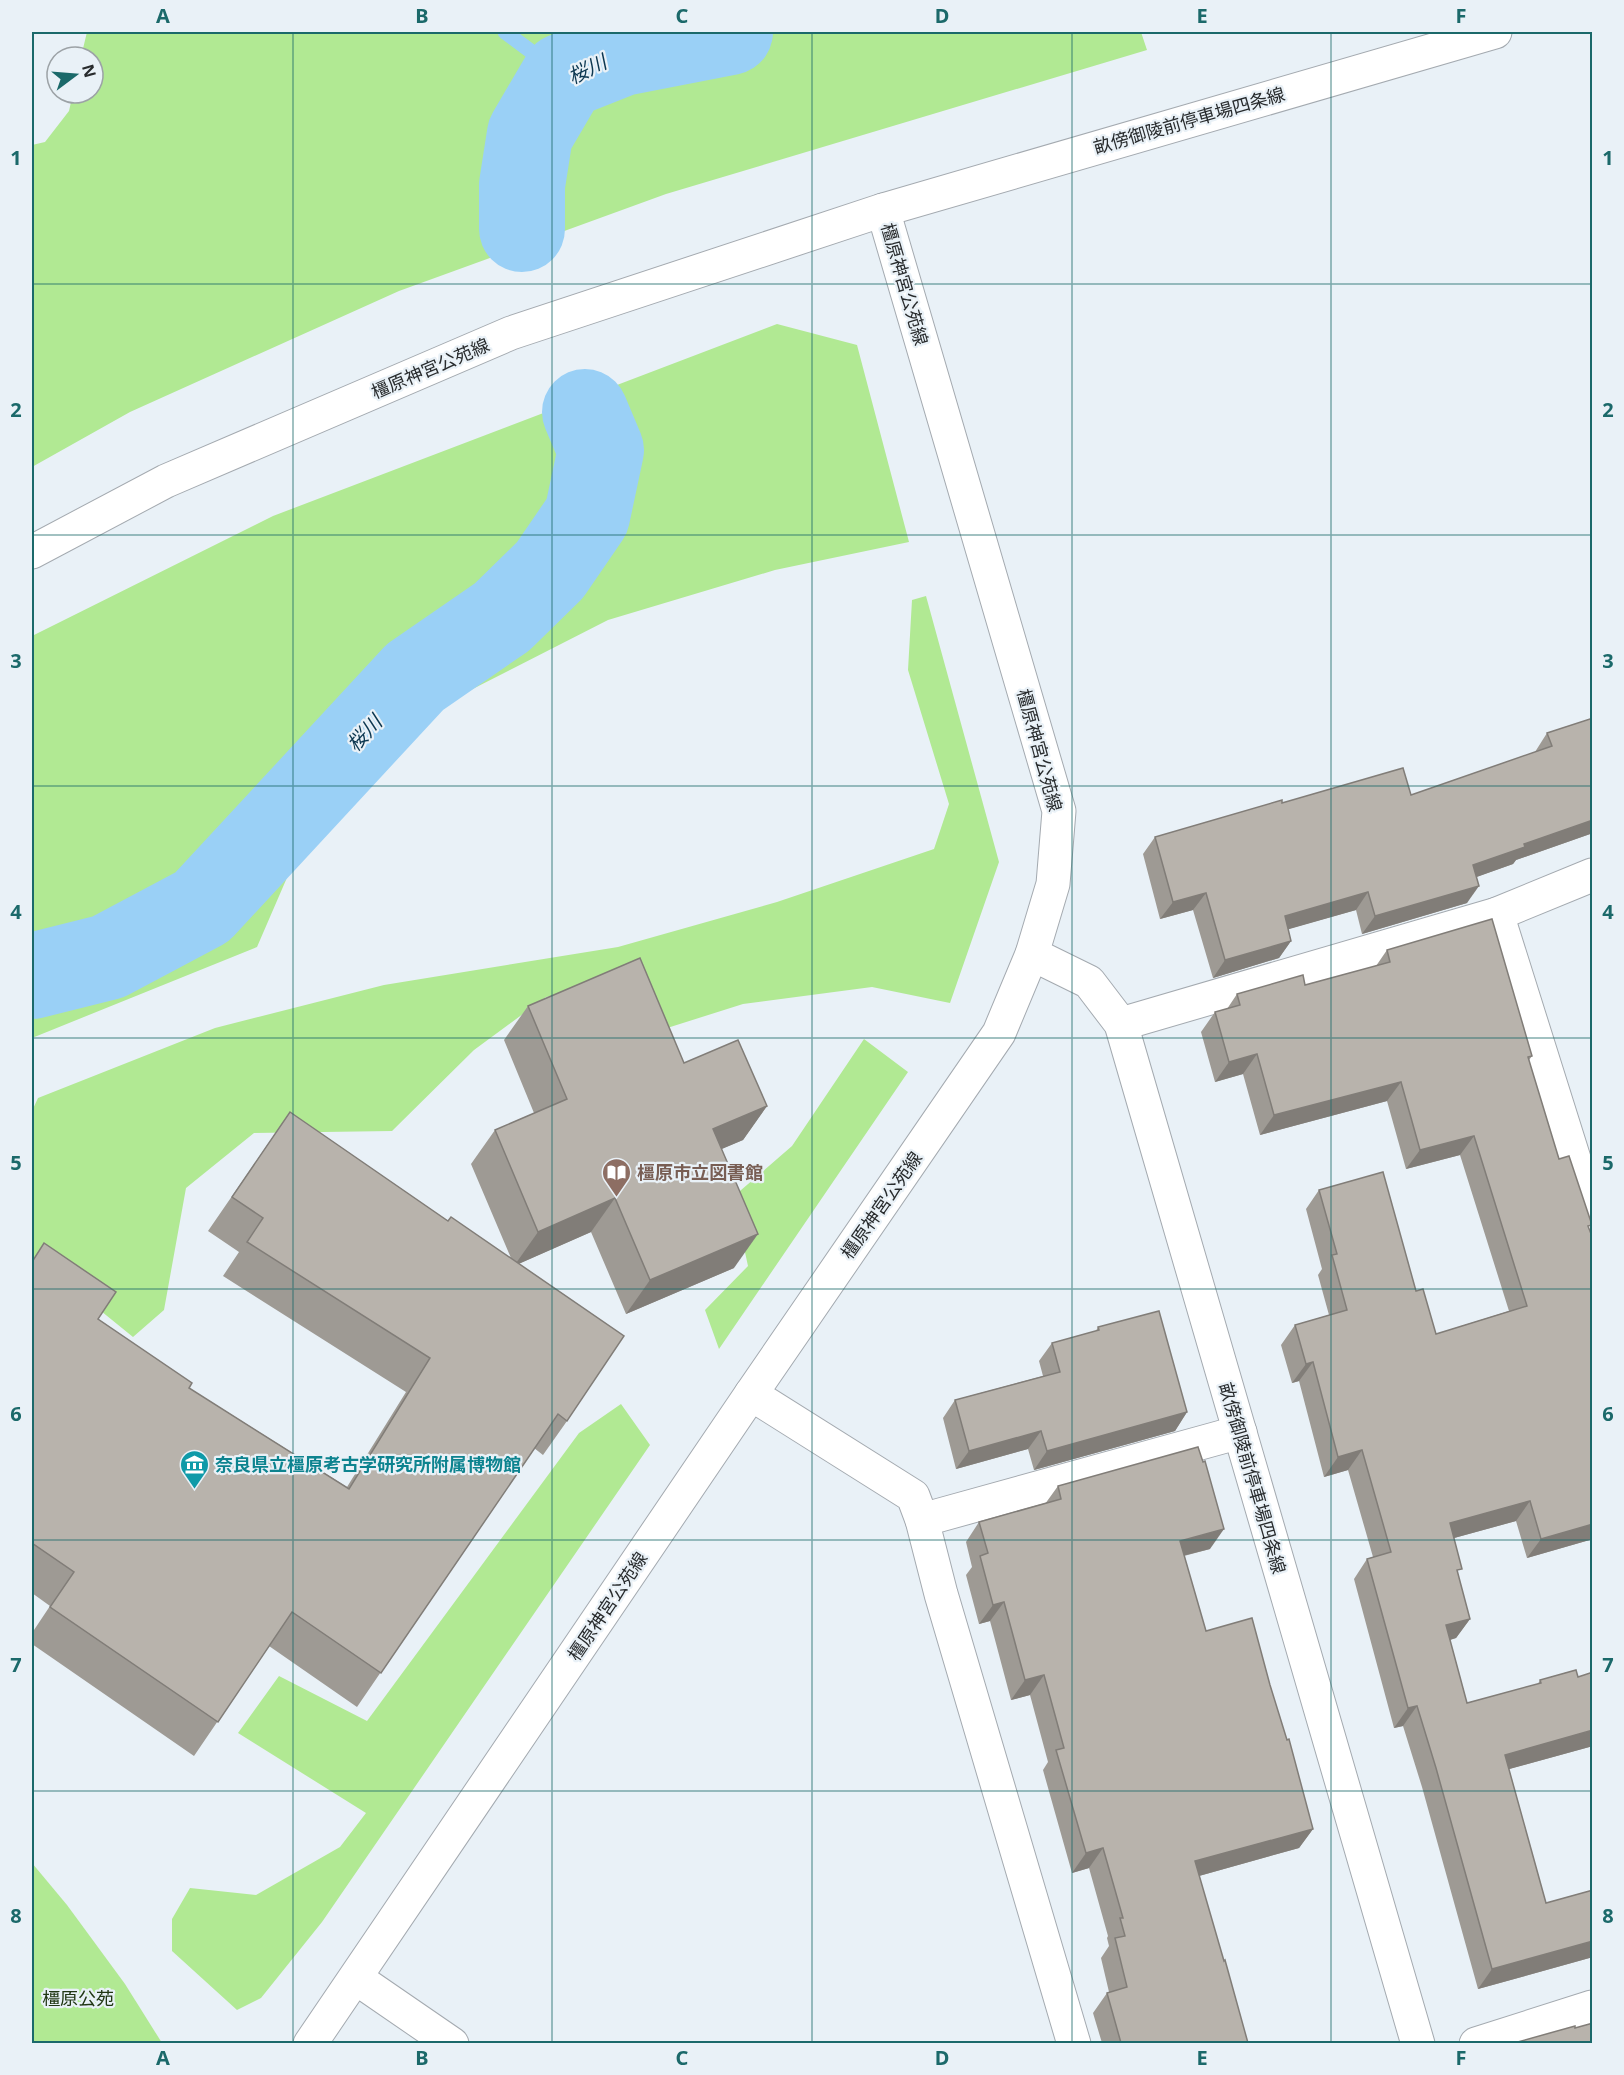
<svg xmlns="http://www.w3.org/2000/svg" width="1624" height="2075" viewBox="0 0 1624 2075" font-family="'Noto Sans','Noto Sans JP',sans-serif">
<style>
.green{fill:#b1e993}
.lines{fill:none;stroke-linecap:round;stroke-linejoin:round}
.stream{stroke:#9ad0f6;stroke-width:15}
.river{stroke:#9ad0f6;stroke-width:86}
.street-casing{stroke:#a4aab0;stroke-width:35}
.secondary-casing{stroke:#a4aab0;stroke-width:35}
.street{stroke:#fff;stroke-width:33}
.secondary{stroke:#fff;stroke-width:33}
.wall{fill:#9e9a94}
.shaded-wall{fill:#817d78}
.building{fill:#b8b3ac;stroke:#817d78;stroke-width:1.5}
.grid{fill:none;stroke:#1b696a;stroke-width:1.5;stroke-opacity:0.55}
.labels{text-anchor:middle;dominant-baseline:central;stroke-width:4.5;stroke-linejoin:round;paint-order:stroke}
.street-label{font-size:18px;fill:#282b2d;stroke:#e9f1f7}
.education-label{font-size:18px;font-weight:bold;fill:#785e54;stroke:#e9f1f7;text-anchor:start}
.culture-label{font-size:18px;font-weight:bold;fill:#0d838f;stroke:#e9f1f7;text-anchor:start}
.park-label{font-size:18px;fill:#213714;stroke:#e9f1f7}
.water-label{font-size:20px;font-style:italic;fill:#0c3750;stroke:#e9f1f7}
.neatline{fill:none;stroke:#1b696a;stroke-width:2}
.grid-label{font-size:20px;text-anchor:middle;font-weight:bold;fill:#1b696a}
</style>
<rect width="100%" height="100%" fill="#e9f1f7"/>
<g class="green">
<polygon points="87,32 1141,32 1147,50 666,194 399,291 130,412 32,467 32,145 45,142 69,111 73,93 93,93 93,57 81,57"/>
<polygon points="777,324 857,345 909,542 775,570 608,620 447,702 305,836 257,947 32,1038 32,636 273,516"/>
<polygon points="926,596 999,862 950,1003 872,987 743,1004 664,1029 624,984 546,997 474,1050 392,1131 254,1133 186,1188 164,1310 133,1337 48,1268 32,1265 32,1111 38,1098 215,1028 384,985 618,947 777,902 934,849 949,804 908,670 912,600"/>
<polygon points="864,1039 908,1072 719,1349 705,1310 748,1266 733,1197 792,1146"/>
<polygon points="621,1404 650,1445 322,1922 261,1998 237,2010 172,1951 172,1919 190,1888 256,1895 340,1847 366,1813 238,1733 279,1676 367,1721 579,1433"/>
<polygon points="32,1863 67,1905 125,1984 162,2043 32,2043"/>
</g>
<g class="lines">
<polyline class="stream" points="505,32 564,76"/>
<g class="river">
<polyline points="522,229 522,185 530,134 564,76 622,53 730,32"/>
<polyline points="32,976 108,957 202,907 415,677 502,617 550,570 587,516 601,450 585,412"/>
</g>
<defs>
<g id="street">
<polyline points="1497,914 1592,1216"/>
<polyline points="1121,1024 1497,914 1592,875"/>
<polyline points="751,1394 913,1496 922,1520 941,1594 1074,2044"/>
<polyline points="922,1520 1240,1432"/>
<polyline points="356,1978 452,2044"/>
<polyline points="1476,2044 1592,2007"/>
</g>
<g id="secondary">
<polyline points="32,552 166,481 511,333 883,210 1495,32"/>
<polyline points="1032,954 1089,982 1121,1024 1418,2044"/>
<polyline points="310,2044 751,1394 999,1033 1032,954 1053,884 1059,811 883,210"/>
</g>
</defs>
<use href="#street" class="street-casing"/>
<use href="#secondary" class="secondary-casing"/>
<use href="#street" class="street"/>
<use href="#secondary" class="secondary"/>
</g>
<g class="wall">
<polygon points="1593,718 1593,833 1516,860 1513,864 1476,877 1467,903 1362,934 1356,910 1288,929 1291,941 1279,958 1213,978 1193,910 1160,919 1143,854 1155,837 1282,803 1411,795 1535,752 1547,733"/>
<polygon points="1387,950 1532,1056 1529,1060 1559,1159 1589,1229 1593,1539 1527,1558 1516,1521 1454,1538 1458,1575 1470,1619 1456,1638 1450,1640 1467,1703 1538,1684 1540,1680 1593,1746 1509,1769 1546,1903 1593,1890 1593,1957 1478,1989 1422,1787 1403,1726 1394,1728 1354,1579 1367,1559 1373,1557 1348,1470 1324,1477 1299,1381 1292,1383 1281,1345 1295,1325 1329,1315 1318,1275 1322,1269 1306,1209 1319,1190 1416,1291 1436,1334 1509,1311 1460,1155 1406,1169 1387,1101 1260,1135 1243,1074 1215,1082 1201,1032 1215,1012 1227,1009 1237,994 1305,985 1376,966"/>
<polygon points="528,1006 684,1063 767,1106 743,1140 721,1149 734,1268 626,1314 591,1232 518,1264 567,1421 543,1455 534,1448 357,1707 269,1646 194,1756 32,1644 32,1633 50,1606 32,1593 32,1261 98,1319 189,1388 347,1487 406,1392 223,1276 239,1252 208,1231 290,1112 448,1221 511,1258 471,1164 495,1130 534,1113 504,1040"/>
<polygon points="1098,1327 1187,1412 1175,1431 1034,1470 1028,1449 956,1469 943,1418 955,1400 1043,1376 1039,1361 1052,1343 1096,1331"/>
<polygon points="1058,1486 1210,1549 1184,1556 1206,1631 1270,1685 1313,1829 1299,1848 1199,1876 1248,2043 1102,2043 1093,2013 1107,1993 1109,1992 1101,1958 1109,1946 1107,1938 1108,1936 1089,1868 1072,1873 1043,1770 1048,1762 1030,1695 1011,1700 990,1621 979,1624 966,1575 972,1567 966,1542 979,1522 1045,1504"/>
</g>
<g class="shaded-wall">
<polygon points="1593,820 1593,833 1516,860 1513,864 1460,883 1473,865 1524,844"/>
<polygon points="1479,886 1467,903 1362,934 1375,916"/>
<polygon points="1368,892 1356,910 1272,934 1285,916"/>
<polygon points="1206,893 1193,910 1160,919 1173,902"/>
<polygon points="1291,941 1279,958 1213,978 1225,960"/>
<polygon points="1257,1054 1243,1074 1215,1082 1229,1062"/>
<polygon points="1401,1082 1387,1101 1260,1135 1274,1115"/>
<polygon points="767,1106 743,1140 689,1163 713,1129"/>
<polygon points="1474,1136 1460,1155 1406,1169 1420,1150"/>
<polygon points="615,1198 591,1232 514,1266 538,1232"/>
<polygon points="758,1234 734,1268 626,1314 650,1280"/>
<polygon points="1313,1362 1299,1381 1292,1383 1306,1364"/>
<polygon points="1187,1412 1175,1431 1034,1470 1047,1451"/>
<polygon points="1041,1431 1028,1449 956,1469 969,1451"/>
<polygon points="1362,1450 1348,1470 1324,1477 1338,1457"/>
<polygon points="1530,1501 1516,1521 1436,1543 1450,1523"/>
<polygon points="1593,1524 1593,1539 1527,1558 1541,1539"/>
<polygon points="1224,1529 1210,1549 1166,1560 1180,1541"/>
<polygon points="1004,1602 990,1621 979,1624 993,1605"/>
<polygon points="1470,1619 1456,1638 1432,1645 1446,1625"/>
<polygon points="1044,1675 1030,1695 1011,1700 1025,1680"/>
<polygon points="1417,1706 1403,1726 1394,1728 1408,1708"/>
<polygon points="1593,1730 1593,1746 1491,1774 1505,1755"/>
<polygon points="1313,1829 1299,1848 1181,1881 1195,1861"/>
<polygon points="1103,1848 1089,1868 1072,1873 1086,1853"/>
<polygon points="1593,1941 1593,1957 1478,1989 1492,1969"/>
</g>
<g class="building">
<polygon points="1593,718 1593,820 1524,844 1525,847 1473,865 1479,886 1375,916 1368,892 1285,916 1291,941 1225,960 1206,893 1173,902 1155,837 1282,800 1282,803 1403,768 1411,795 1552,746 1547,733"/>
<polygon points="1492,919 1532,1056 1528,1057 1559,1159 1569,1156 1592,1225 1588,1226 1593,1239 1593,1524 1541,1539 1530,1501 1450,1523 1462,1569 1457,1570 1470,1619 1446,1625 1467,1703 1541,1683 1540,1680 1576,1670 1578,1677 1593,1672 1593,1730 1505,1755 1546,1903 1593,1890 1593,1941 1492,1969 1436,1768 1417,1706 1408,1708 1367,1559 1391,1552 1362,1450 1338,1457 1313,1362 1306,1364 1295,1325 1347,1310 1332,1255 1337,1254 1319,1190 1383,1172 1416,1291 1423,1289 1436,1334 1527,1306 1474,1136 1420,1150 1401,1082 1274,1115 1257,1054 1229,1062 1215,1012 1240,1005 1237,994 1303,975 1305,985 1390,962 1387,950"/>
<polygon points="640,958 684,1063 738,1040 767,1106 713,1129 758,1234 650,1280 615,1198 538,1232 495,1130 567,1099 528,1006"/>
<polygon points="290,1112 448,1221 451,1217 624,1336 567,1421 558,1414 381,1673 292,1612 218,1722 50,1607 74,1572 32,1543 32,1262 44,1243 116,1292 98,1319 192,1383 189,1388 349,1489 430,1358 247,1242 263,1218 232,1197"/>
<polygon points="1159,1311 1187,1412 1047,1451 1041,1431 969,1451 955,1400 1060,1372 1052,1343 1099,1330 1098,1327"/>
<polygon points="1198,1447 1203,1462 1205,1461 1224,1529 1180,1541 1206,1631 1252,1618 1270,1685 1287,1740 1289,1739 1313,1829 1195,1861 1224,1961 1225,1960 1248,2043 1121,2043 1107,1993 1127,1987 1115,1938 1125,1936 1120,1918 1123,1918 1103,1848 1086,1853 1056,1750 1064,1748 1044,1675 1025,1680 1004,1602 993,1605 980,1556 988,1553 979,1522 1061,1499 1058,1486"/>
<polygon points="1593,2023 1593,2043 1514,2043 1575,2026 1575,2028"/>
</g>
<path class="grid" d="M293,32V2044M552,32V2044M812,32V2044M1072,32V2044M1331,32V2044M32,284H1592M32,535H1592M32,786H1592M32,1038H1592M32,1289H1592M32,1540H1592M32,1791H1592"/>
<defs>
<symbol id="library-pin" viewBox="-11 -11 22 30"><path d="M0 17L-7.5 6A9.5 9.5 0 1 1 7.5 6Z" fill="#8d6e63" stroke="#e9f1f7"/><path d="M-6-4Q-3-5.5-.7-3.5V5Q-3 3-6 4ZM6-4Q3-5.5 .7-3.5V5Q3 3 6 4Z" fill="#fff"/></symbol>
<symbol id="museum-pin" viewBox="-11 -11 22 30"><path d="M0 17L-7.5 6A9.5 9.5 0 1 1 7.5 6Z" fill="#0f9aa8" stroke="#e9f1f7"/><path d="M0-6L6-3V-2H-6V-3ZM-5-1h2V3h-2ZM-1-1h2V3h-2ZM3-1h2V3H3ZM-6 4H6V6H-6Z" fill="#fff"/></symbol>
</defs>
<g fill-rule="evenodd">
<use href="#library-pin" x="600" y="1156" width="33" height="45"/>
<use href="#museum-pin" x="178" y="1448" width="33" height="45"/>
</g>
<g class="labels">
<g class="street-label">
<text transform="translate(1189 120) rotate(-16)">畝傍御陵前停車場四条線</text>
<text transform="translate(905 284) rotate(74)">橿原神宮公苑線</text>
<text transform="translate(430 368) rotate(-23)">橿原神宮公苑線</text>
<text transform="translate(1040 750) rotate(75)">橿原神宮公苑線</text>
<text transform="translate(881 1205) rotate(-55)">橿原神宮公苑線</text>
<text transform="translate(1253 1478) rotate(74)">畝傍御陵前停車場四条線</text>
<text transform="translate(607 1606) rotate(-56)">橿原神宮公苑線</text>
</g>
<g class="education-label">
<text x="637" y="1172">橿原市立図書館</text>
</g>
<g class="culture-label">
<text x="215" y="1464">奈良県立橿原考古学研究所附属博物館</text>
</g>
<g class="park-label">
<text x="78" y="1998">橿原公苑</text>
</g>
<g class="water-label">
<text transform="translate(587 69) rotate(-26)">桜川</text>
<text transform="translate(364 733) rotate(-47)">桜川</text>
</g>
</g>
<rect width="1624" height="2075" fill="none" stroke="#e9f1f7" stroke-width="66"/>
<g transform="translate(75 75) rotate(74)"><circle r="28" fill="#e9f1f7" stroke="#9ca2a6" stroke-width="1.5"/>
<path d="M0-4.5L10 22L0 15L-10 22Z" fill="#1b696a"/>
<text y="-9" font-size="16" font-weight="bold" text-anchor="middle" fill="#282b2d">N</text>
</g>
<rect x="33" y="33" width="1558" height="2009" class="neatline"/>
<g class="grid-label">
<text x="163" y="23">A</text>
<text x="422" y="23">B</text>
<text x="682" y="23">C</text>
<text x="942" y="23">D</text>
<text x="1202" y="23">E</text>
<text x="1461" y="23">F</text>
<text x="16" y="165">1</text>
<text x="1608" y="165">1</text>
<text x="16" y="417">2</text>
<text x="1608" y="417">2</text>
<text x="16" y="668">3</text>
<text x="1608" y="668">3</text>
<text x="16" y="919">4</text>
<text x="1608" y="919">4</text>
<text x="16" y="1170">5</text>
<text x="1608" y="1170">5</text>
<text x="16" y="1421">6</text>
<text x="1608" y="1421">6</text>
<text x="16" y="1672">7</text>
<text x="1608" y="1672">7</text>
<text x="16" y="1923">8</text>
<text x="1608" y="1923">8</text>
<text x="163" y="2065">A</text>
<text x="422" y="2065">B</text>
<text x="682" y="2065">C</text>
<text x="942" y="2065">D</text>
<text x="1202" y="2065">E</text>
<text x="1461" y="2065">F</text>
</g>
</svg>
